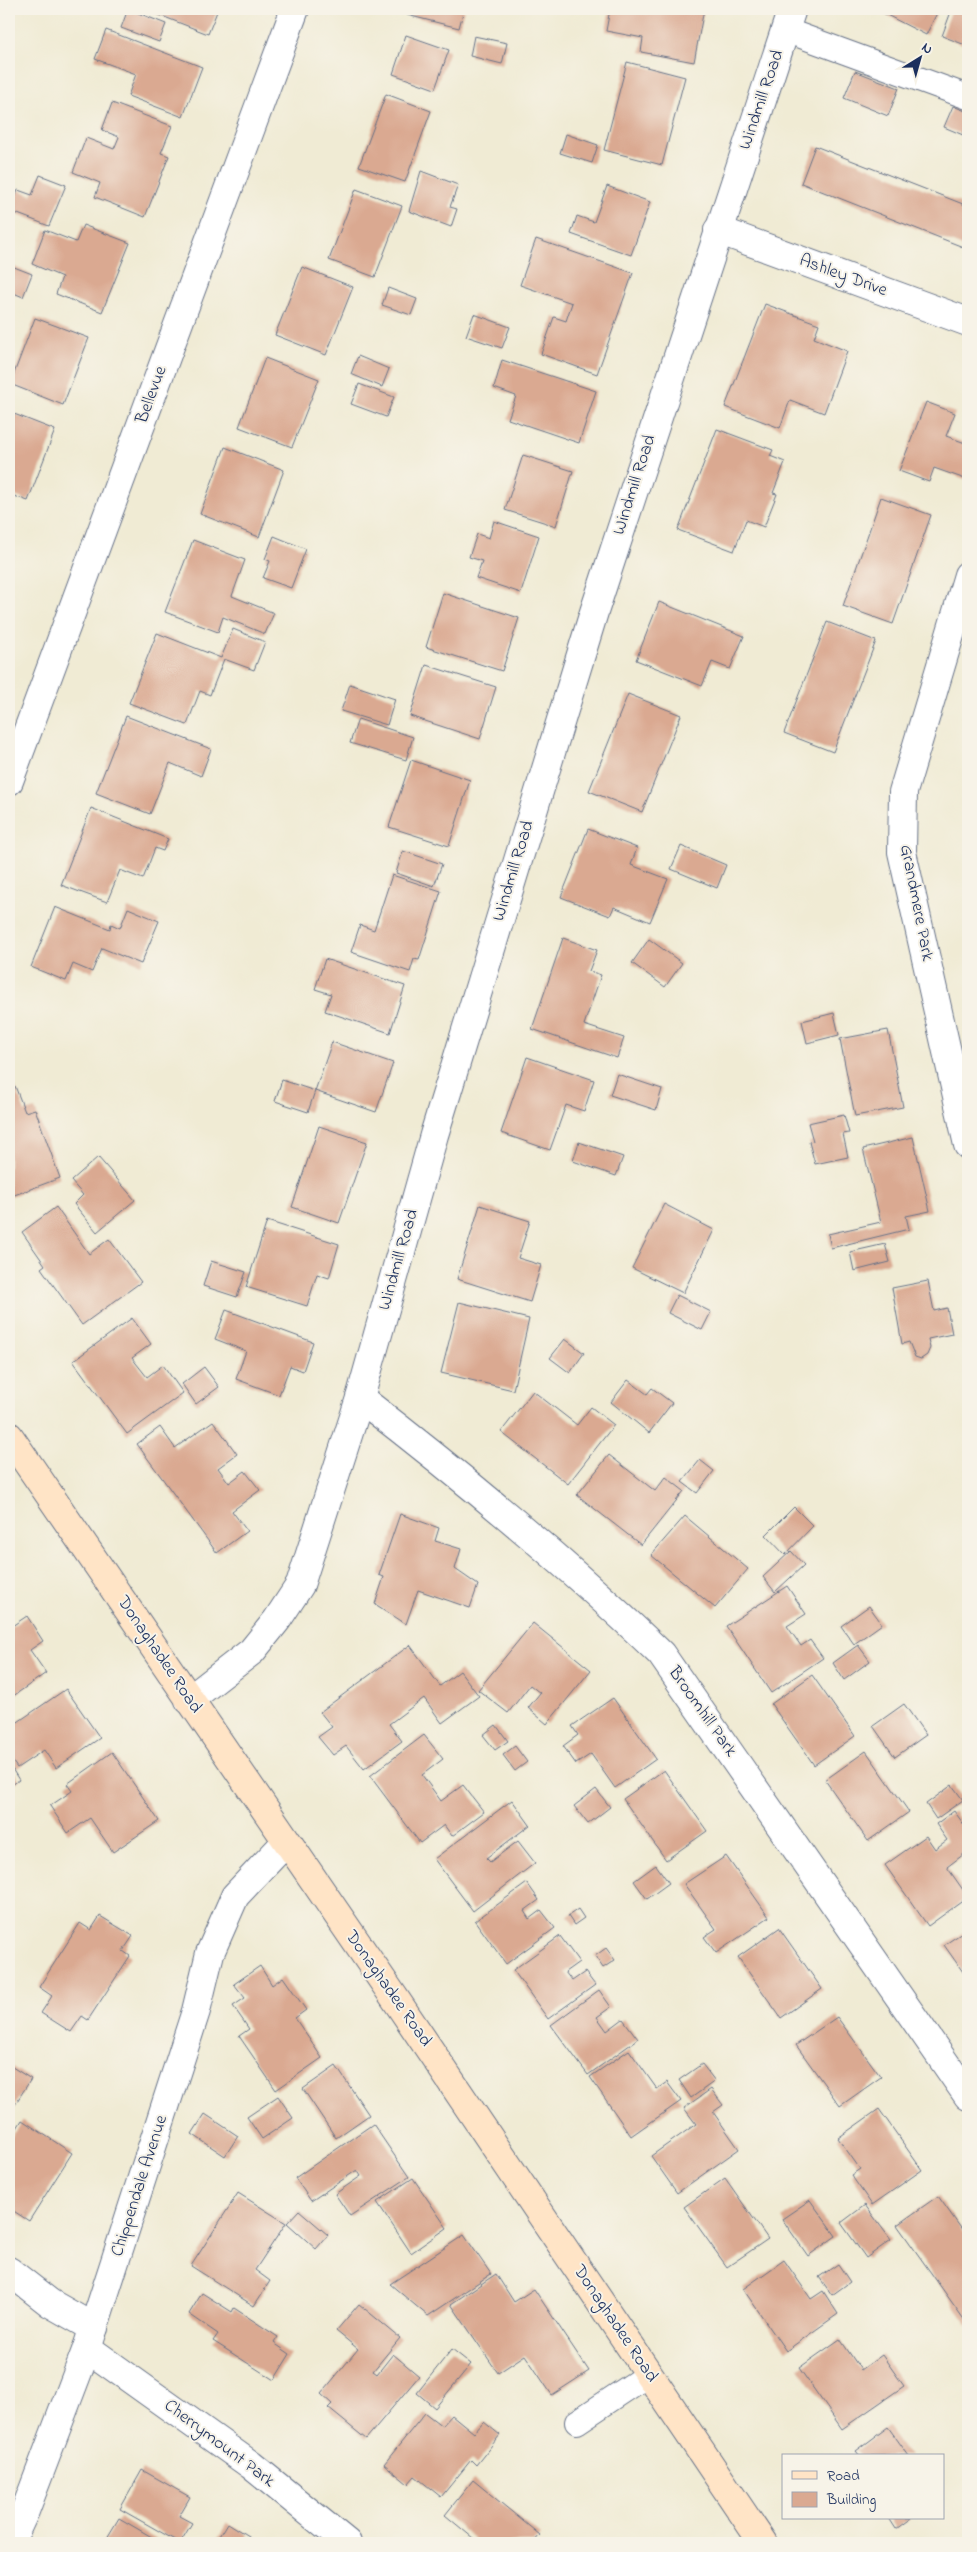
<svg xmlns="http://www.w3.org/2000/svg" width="977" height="2552" viewBox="0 0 977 2552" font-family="'Indie Flower',sans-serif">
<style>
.building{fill:#daa991}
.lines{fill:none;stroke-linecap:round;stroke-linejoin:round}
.service-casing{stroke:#667187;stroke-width:26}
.minor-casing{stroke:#667187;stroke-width:30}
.tertiary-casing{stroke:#667187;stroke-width:30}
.secondary-casing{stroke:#667187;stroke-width:30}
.service{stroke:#fff;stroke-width:24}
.minor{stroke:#fff;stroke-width:28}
.tertiary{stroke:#fff;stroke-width:28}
.secondary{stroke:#ffe4c6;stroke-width:28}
.labels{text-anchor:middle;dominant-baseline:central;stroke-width:4;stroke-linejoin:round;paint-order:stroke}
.street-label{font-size:18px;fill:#1b2f5e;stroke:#f7f3e8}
</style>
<rect width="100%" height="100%" fill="#f7f3e8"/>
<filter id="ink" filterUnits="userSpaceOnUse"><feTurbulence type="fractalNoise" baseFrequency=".02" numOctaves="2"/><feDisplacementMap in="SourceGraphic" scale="10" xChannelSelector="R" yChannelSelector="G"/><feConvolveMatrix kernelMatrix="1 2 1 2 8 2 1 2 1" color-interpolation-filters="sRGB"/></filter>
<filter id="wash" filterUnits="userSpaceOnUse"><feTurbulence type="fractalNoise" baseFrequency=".0096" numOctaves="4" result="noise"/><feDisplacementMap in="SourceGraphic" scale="20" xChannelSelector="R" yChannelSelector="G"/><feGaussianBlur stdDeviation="1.12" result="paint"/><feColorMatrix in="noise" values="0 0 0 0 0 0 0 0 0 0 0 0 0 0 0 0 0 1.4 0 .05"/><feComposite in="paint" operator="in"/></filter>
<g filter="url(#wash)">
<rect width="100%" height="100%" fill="#f0ebd4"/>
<g id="blocks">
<g class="building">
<polygon points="128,9 166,24 159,42 121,28"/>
<polygon points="144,9 218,9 208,34"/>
<polygon points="409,9 464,9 459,28 407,15"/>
<polygon points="610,9 647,14 648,9 704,9 694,62 641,52 643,38 606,31"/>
<polygon points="875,9 939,9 926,35"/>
<polygon points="952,9 968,11 968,46 942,36"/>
<polygon points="106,30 202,67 183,117 128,96 136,74 95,59"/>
<polygon points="406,35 449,50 435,89 393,74"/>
<polygon points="474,36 507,43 502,64 470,56"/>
<polygon points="627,62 685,77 662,165 604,150"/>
<polygon points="855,71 899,88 888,116 844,98"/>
<polygon points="386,94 431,111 405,182 359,166"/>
<polygon points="112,103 172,126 161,153 169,156 145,217 95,197 100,183 73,172 86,138 114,149 119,137 102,130"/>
<polygon points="953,106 968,112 968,121 963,135 944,127"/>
<polygon points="566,134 598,145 592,163 560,153"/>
<polygon points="815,146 968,206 968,249 801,183"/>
<polygon points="421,171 458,185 450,207 457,209 451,227 409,211"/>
<polygon points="40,175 66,185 49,226 10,211 18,190 32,195"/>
<polygon points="607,186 650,202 631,255 571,234 577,216 594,222"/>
<polygon points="356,189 402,206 375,277 329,260"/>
<polygon points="83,225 130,243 102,312 56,294 62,277 32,264 45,230 76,242"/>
<polygon points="536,239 633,273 597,374 541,354 554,317 566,321 572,303 520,285"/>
<polygon points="9,265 32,274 23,297 9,291"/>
<polygon points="302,267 353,287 326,355 275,335"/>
<polygon points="388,288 417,299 411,315 382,305"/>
<polygon points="765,304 819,324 814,338 847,351 824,413 790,400 780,428 725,407"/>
<polygon points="474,314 510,327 502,348 466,336"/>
<polygon points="35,318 89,338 63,405 10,384"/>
<polygon points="358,356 389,369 382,387 351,374"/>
<polygon points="265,358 319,379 292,447 239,427"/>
<polygon points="502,360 596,391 579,443 508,419 516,396 494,388"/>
<polygon points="359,384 394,397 386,417 351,404"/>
<polygon points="926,402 955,413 946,436 968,444 968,480 934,468 929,482 899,471"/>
<polygon points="9,412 55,430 28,501 9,494"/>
<polygon points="717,429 773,450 770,456 785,462 773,493 777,494 764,527 746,520 734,551 678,530"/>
<polygon points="225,447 284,470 259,537 200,514"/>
<polygon points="523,455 573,471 556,526 505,510"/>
<polygon points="881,497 931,515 893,624 843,606"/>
<polygon points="494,521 539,536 521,593 476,578 482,561 469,557 477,534 489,538"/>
<polygon points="274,536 306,549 291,588 263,578 270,561 265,559"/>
<polygon points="193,540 245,560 232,596 274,613 265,634 223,617 218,632 165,612"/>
<polygon points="443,593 519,618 502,671 426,647"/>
<polygon points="659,602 744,636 730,669 712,662 702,686 636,660"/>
<polygon points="827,622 876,641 833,752 784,733"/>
<polygon points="233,629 265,642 254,670 224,659 210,695 200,691 187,725 129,703 157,633 221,658"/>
<polygon points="426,665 496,687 480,739 410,716"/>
<polygon points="350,684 395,699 387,725 341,711"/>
<polygon points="628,694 681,715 642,812 589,791"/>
<polygon points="126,716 211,749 201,776 170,763 150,814 96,793"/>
<polygon points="358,719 413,737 406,760 350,743"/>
<polygon points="411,760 470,780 449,846 389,827"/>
<polygon points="91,808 168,839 163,851 155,848 143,879 120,870 107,902 61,885"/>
<polygon points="588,829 637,848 631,865 668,879 650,922 614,907 610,916 561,897"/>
<polygon points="681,846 726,865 717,888 671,869"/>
<polygon points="403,851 442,864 434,886 396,873"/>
<polygon points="392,875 441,891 419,960 414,959 410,972 351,952 360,925 374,930"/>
<polygon points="55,907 110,929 111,924 120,928 128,908 159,921 141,964 102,948 92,972 73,964 66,981 31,967"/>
<polygon points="563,938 597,950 589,971 601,975 584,1025 624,1038 617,1058 532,1029"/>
<polygon points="649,939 682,963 665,987 632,963"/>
<polygon points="325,959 405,986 390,1033 325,1011 331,994 315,989"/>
<polygon points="834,1013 839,1035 807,1043 802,1021"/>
<polygon points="888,1030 903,1107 855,1116 840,1039"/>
<polygon points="332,1042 393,1063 376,1112 315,1091"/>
<polygon points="527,1057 594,1080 584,1111 566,1105 550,1150 501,1133"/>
<polygon points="617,1074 662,1089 656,1110 610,1095"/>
<polygon points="282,1080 315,1091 308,1112 275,1101"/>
<polygon points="15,1086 25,1112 35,1109 60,1178 9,1197 9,1089"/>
<polygon points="844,1115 849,1133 843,1134 848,1157 815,1164 809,1142 813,1141 808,1123"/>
<polygon points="319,1126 367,1142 339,1223 292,1207"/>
<polygon points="913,1137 930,1211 906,1216 909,1229 831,1248 828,1234 881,1222 863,1149"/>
<polygon points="579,1142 623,1157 616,1176 573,1161"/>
<polygon points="98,1157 135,1200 97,1232 74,1204 83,1195 71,1181"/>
<polygon points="664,1204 714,1230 683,1293 632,1268"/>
<polygon points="480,1205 530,1221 518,1258 541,1265 530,1302 457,1279"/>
<polygon points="56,1207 89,1254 109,1239 141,1282 82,1325 41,1268 45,1265 22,1232"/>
<polygon points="267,1221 339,1244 329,1278 317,1274 307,1306 246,1287"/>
<polygon points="885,1244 890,1262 854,1271 850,1252"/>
<polygon points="211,1261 246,1272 237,1297 203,1286"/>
<polygon points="928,1281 934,1311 947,1308 952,1334 928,1339 930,1348 927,1355 921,1359 915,1357 909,1342 902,1344 892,1288"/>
<polygon points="677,1295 711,1312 702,1330 668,1313"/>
<polygon points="459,1302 529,1319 513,1390 441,1373"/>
<polygon points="226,1310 313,1342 303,1371 290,1366 279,1395 236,1379 246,1351 215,1339"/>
<polygon points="132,1318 151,1344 132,1358 147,1377 163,1365 183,1393 127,1434 73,1361"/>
<polygon points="565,1339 584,1353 570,1373 550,1358"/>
<polygon points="204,1367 219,1387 196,1404 182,1384"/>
<polygon points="628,1380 647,1394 652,1388 672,1403 649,1433 611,1402"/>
<polygon points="533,1391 577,1425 591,1407 614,1425 568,1484 501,1432"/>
<polygon points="213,1421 237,1454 218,1468 229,1483 245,1471 260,1490 232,1511 247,1531 217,1553 137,1444 160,1427 175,1448"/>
<polygon points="609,1455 655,1491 666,1477 684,1491 641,1545 577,1495"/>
<polygon points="700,1460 714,1471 697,1493 682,1482"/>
<polygon points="794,1507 813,1526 785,1555 766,1535"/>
<polygon points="400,1514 439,1528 435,1541 461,1549 455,1569 478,1585 470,1608 418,1590 406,1624 375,1604 384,1577 379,1575"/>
<polygon points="685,1516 748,1569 715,1608 651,1555"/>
<polygon points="791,1551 804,1565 775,1592 763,1577"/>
<polygon points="787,1586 806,1614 787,1626 801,1646 810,1640 823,1658 771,1693 726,1626"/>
<polygon points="869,1606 882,1624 854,1644 841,1626"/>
<polygon points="27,1616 43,1641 30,1650 46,1673 9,1699 9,1628"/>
<polygon points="533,1623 591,1670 547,1724 528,1708 540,1693 530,1685 508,1713 478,1690"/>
<polygon points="410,1645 440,1686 460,1671 479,1696 442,1723 424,1698 389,1724 402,1741 364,1769 346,1746 333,1755 318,1737 332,1727 320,1712"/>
<polygon points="858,1645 870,1661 844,1680 833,1663"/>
<polygon points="812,1675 855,1736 814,1765 771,1704"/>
<polygon points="66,1689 100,1738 56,1768 44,1750 17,1768 9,1756 9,1728"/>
<polygon points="613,1698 656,1759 615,1788 591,1754 576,1764 563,1746 578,1735 572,1726"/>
<polygon points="904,1704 926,1735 895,1757 873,1726"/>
<polygon points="496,1725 508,1741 495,1750 483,1735"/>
<polygon points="424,1735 443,1759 422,1775 441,1801 463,1785 484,1812 452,1836 444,1825 420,1843 370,1776"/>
<polygon points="515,1746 527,1762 515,1771 503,1755"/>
<polygon points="866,1751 909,1812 868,1841 825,1780"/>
<polygon points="112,1752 159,1821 113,1852 90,1818 68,1833 50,1806 72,1791 67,1784"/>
<polygon points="9,1764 19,1780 9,1787"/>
<polygon points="664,1770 707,1831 666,1860 623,1799"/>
<polygon points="952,1785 963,1800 936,1819 926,1804"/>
<polygon points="596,1789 610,1807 588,1824 574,1806"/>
<polygon points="512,1800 530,1825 486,1858 490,1862 518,1841 535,1863 473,1911 434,1859"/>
<polygon points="954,1811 968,1830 968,1851 947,1867 968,1897 928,1926 885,1865 926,1836 935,1849 947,1840 936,1824"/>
<polygon points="726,1856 769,1917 716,1953 704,1937 716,1929 684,1884"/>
<polygon points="656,1865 669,1883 647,1899 634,1881"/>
<polygon points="527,1883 539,1900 524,1911 529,1919 541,1910 555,1928 506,1964 475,1921"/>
<polygon points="578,1909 584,1918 574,1925 568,1916"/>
<polygon points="100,1916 133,1936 123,1951 130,1956 88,2020 82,2016 71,2032 41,2013 52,1996 39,1987 80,1923 91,1930"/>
<polygon points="779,1928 822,1989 781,2018 738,1957"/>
<polygon points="968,1929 968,1979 944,1945"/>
<polygon points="560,1936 579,1962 565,1972 572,1981 585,1972 595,1985 548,2019 513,1970"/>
<polygon points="606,1948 615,1960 603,1968 595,1956"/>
<polygon points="260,1966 272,1985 283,1977 306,2010 295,2018 322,2058 276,2090 239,2036 249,2029 233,2006 245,1998 234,1984"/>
<polygon points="599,1990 611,2007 597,2017 607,2031 623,2019 638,2039 588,2075 551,2025"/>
<polygon points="837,2017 881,2077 840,2106 796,2045"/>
<polygon points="629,2050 657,2089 667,2082 681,2101 631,2136 590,2077"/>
<polygon points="702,2064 715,2081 691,2098 679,2080"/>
<polygon points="9,2065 31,2079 9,2114"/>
<polygon points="336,2066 369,2115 336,2138 303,2089"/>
<polygon points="711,2089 723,2105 713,2112 739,2149 677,2193 651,2156 696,2124 684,2108"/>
<polygon points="278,2096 293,2118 262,2139 247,2117"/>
<polygon points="879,2109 922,2170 872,2205 851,2175 860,2169 838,2138"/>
<polygon points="205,2114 238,2136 225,2156 192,2134"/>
<polygon points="22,2120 72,2153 29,2221 9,2208 9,2141"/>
<polygon points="373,2124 409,2177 350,2216 335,2194 361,2176 357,2170 311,2201 295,2178"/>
<polygon points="413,2178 447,2228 411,2253 377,2202"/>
<polygon points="725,2178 768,2239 727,2267 684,2207"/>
<polygon points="238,2193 286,2223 255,2270 270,2281 254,2306 191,2266"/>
<polygon points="938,2196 968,2238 968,2325 897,2225"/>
<polygon points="810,2200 836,2236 808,2256 782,2219"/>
<polygon points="865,2205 891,2240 866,2258 841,2223"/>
<polygon points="299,2210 328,2235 316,2249 287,2223"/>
<polygon points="464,2235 491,2274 428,2316 390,2284"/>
<polygon points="784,2260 811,2299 823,2291 838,2314 786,2351 743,2289"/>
<polygon points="838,2264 850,2282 832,2295 819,2277"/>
<polygon points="496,2274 514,2302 534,2289 589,2371 552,2395 525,2355 498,2373 451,2304"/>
<polygon points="202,2293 232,2312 234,2308 278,2337 274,2343 290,2354 274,2380 213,2341 218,2334 189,2314"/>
<polygon points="359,2304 400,2338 373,2371 377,2374 393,2354 419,2376 366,2439 328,2408 332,2404 321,2394 358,2349 336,2331"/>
<polygon points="840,2339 861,2370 882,2355 904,2386 842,2429 799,2368"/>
<polygon points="452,2349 471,2364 435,2408 417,2393"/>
<polygon points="425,2413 442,2426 452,2415 474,2433 484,2422 500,2435 476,2465 471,2460 441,2497 415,2476 408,2484 384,2464"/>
<polygon points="888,2427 909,2456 860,2456 856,2451"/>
<polygon points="142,2470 190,2497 179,2516 192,2523 180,2543 120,2509"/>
<polygon points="473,2480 540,2535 533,2543 479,2543 445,2515"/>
<polygon points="119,2518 162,2543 104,2543"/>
<polygon points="889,2518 911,2518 896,2529"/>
<polygon points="227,2523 248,2536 244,2543 215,2543"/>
</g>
</g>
</g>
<g filter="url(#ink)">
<use href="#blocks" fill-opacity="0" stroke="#667187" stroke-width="1"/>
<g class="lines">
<defs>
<g id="service">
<polyline points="785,30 968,97"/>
<polyline points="577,2422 649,2374"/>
</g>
<g id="minor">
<polyline points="718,230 968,322"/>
<polyline points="968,575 903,792 902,852 968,1145"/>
<polyline points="9,781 295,9"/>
<path d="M360,1398C464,1478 567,1563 661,1654L968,2096"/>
<polyline points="9,2271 50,2303 94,2328"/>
<polyline points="87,2348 251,2465 347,2543"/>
<polyline points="10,2543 25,2511 87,2348 196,2011 210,1953 235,1896 286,1842"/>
</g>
<polyline id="tertiary" points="189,1700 252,1651 277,1620 300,1585 360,1398 434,1135 594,612 792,9"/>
<polyline id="secondary" points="9,1436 394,1997 763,2543"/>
</defs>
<use href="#service" class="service-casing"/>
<use href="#minor" class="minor-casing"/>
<use href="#tertiary" class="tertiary-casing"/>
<use href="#secondary" class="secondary-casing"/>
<use href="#service" class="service"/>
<use href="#minor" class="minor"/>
<use href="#tertiary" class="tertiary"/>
<use href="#secondary" class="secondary"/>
</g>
</g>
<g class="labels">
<g class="street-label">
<text transform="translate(762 100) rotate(-71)">Windmill Road</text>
<text transform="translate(843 276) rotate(20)">Ashley Drive</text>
<text transform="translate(152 395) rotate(-70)">Bellevue</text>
<text transform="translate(635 485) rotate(-72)">Windmill Road</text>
<text transform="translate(514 871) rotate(-73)">Windmill Road</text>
<text transform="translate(916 903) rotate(79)">Grandmere Park</text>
<text transform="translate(399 1260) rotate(-74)">Windmill Road</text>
<text transform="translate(159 1655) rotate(56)">Donaghadee Road</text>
<text transform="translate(702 1712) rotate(55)">Broomhill Park</text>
<text transform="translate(388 1989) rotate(55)">Donaghadee Road</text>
<text transform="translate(140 2186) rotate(-72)">Chippendale Avenue</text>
<text transform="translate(615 2324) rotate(56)">Donaghadee Road</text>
<text transform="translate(219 2444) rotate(37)">Cherrymount Park</text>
</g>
</g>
<rect width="977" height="2552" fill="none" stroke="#f7f3e8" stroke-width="30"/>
<rect x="782" y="2454" width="162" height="65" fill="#f7f3e8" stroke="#9fa5b1"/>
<rect x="792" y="2471" width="25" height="8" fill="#ffe4c6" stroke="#9fa5b1"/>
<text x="827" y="2480" font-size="15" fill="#1b2f5e">Road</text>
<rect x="792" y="2492" width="25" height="15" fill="#daa991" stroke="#9fa5b1"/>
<text x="827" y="2504" font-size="15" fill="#1b2f5e">Building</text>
<g transform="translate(920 58) rotate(37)" stroke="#f7f3e8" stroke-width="4" paint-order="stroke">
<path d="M0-4L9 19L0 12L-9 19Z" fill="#1b2f5e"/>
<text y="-8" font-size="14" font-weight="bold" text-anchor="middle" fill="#1b2f5e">N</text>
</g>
</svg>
